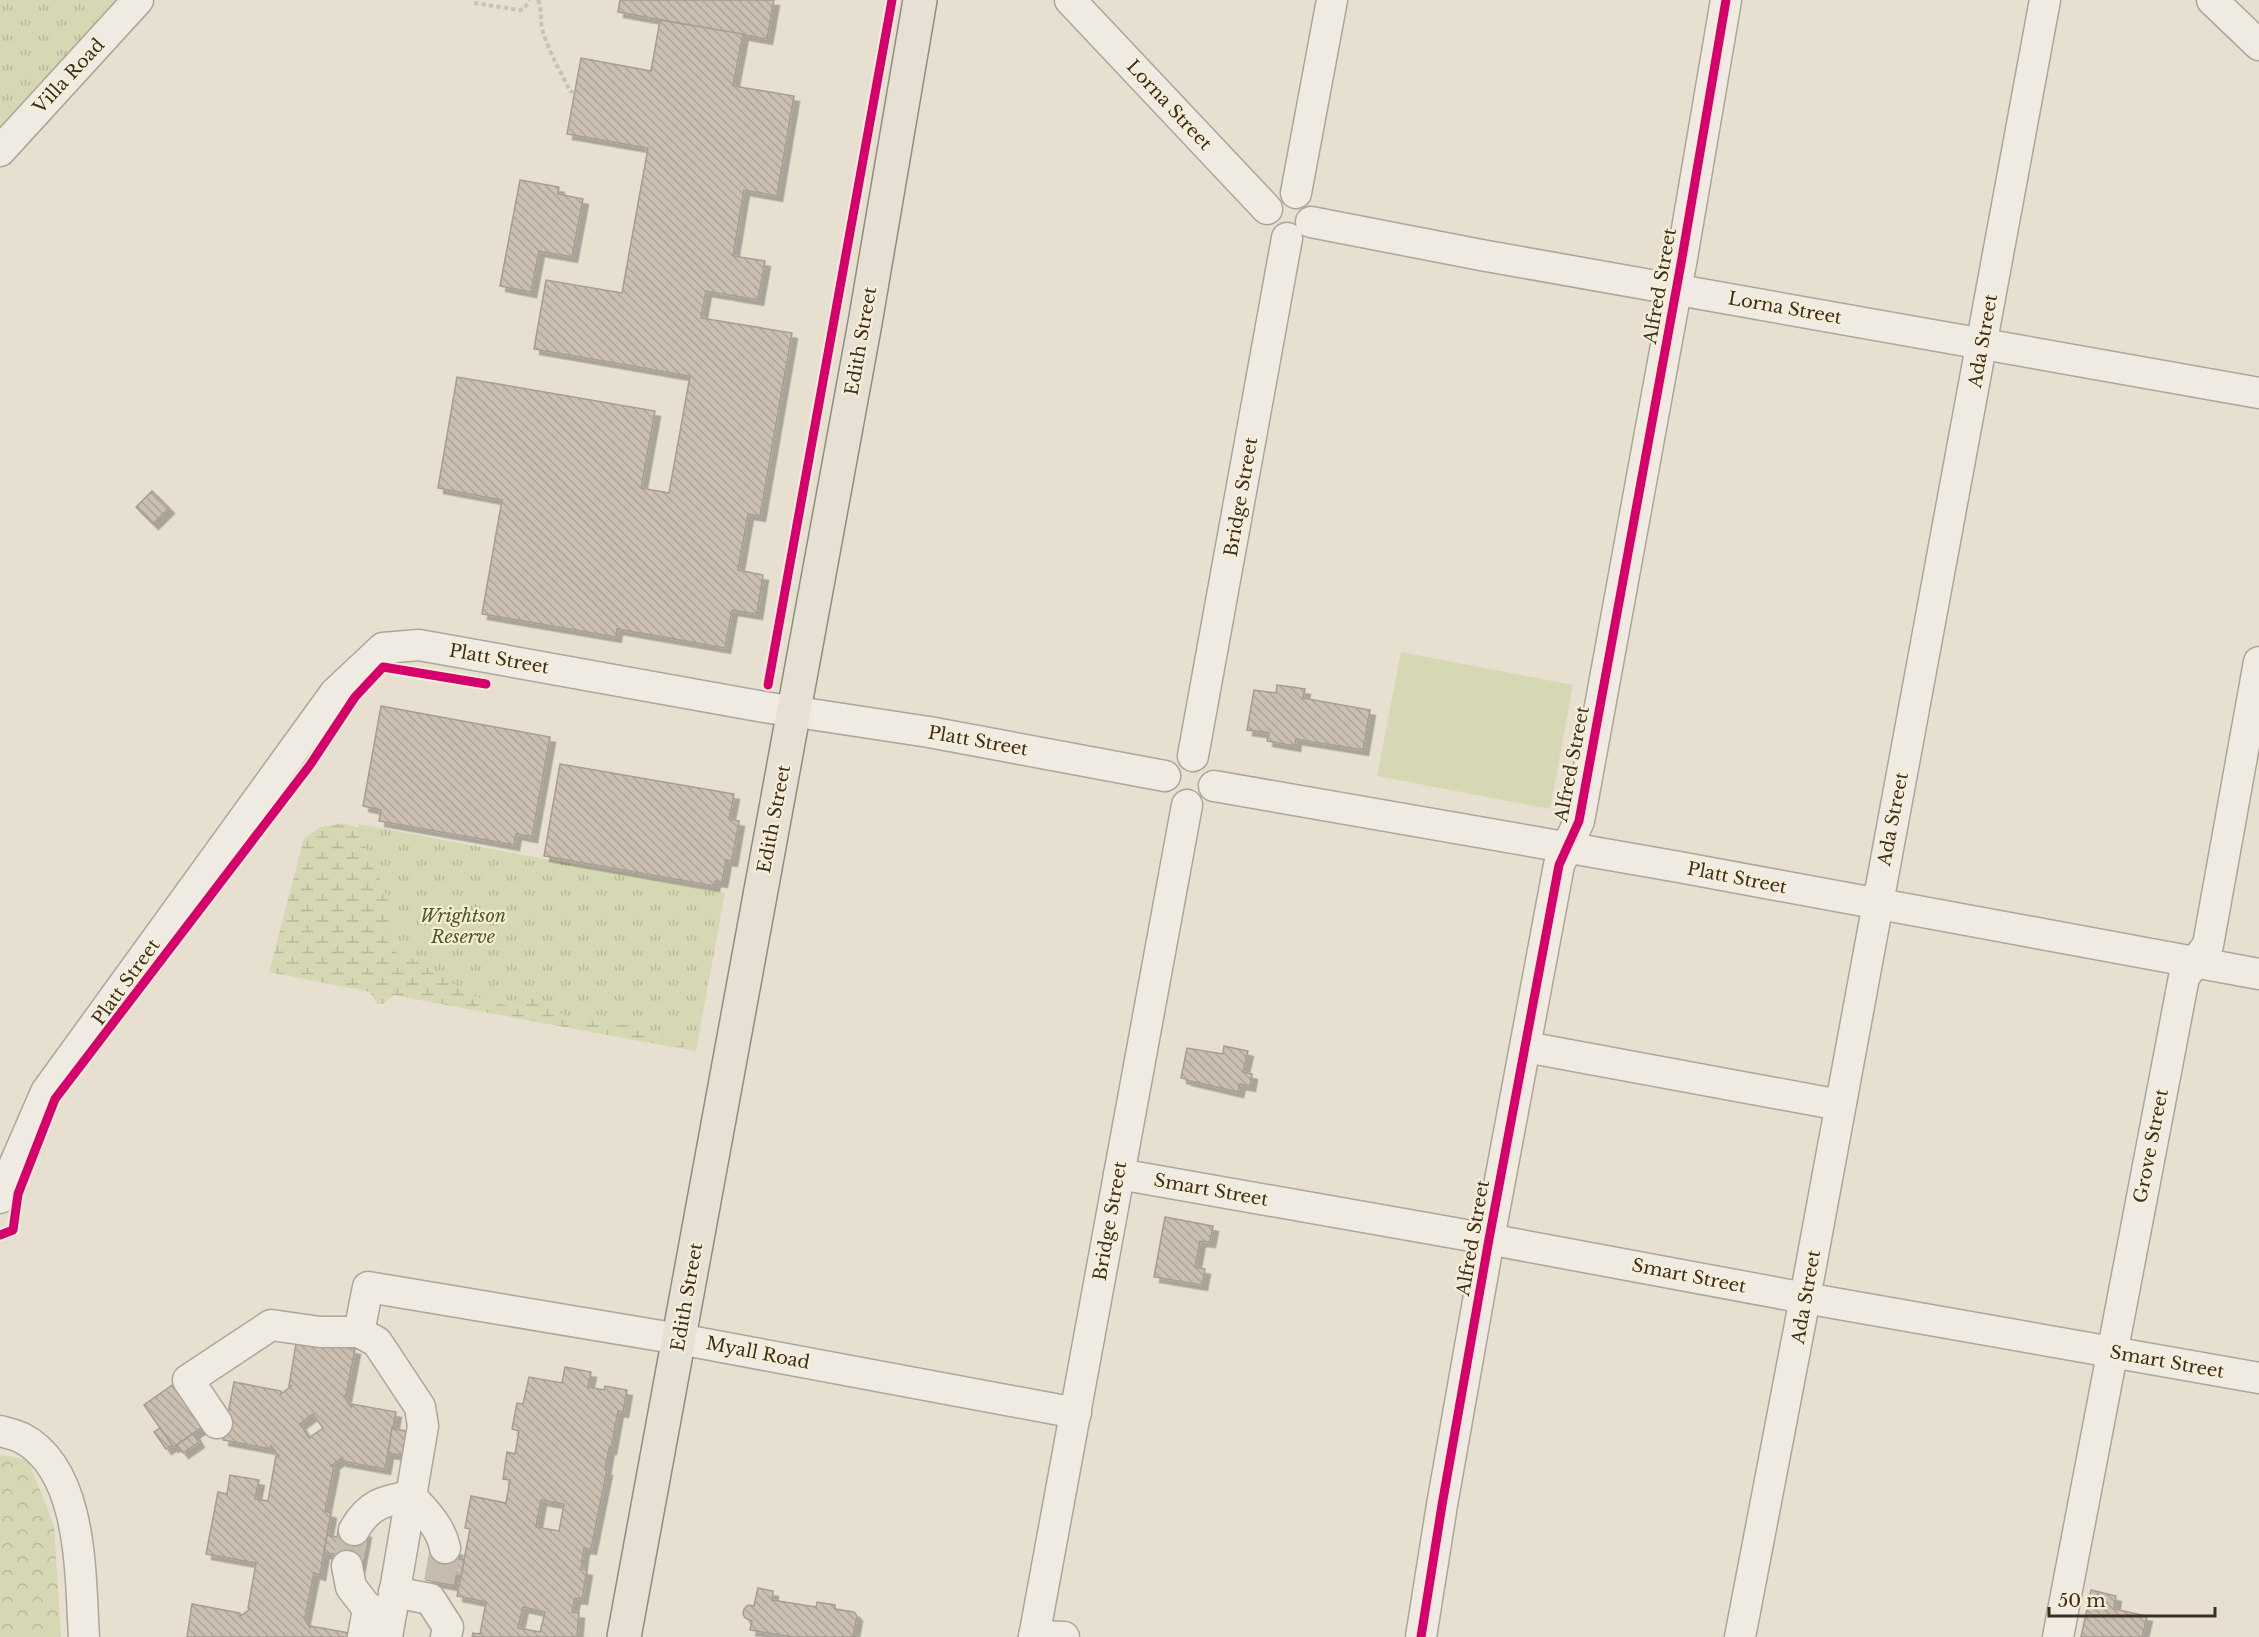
<svg xmlns="http://www.w3.org/2000/svg" width="2259" height="1637" viewBox="0 0 2259 1637" font-family="'Libre Baskerville',serif">
<style>
.grass{fill:url(#grass-tufts)}
.forest{fill:url(#forest-crowns)}
.wetland{fill:url(#wetland-marsh)}
.garden{fill:#d6d7b3}
.building{fill:url(#building-back-hatch);stroke:#a89c90;stroke-width:1.5;fill-rule:evenodd;filter:url(#shadow)}
.lines{fill:none;stroke-linecap:round;stroke-linejoin:round}
.minor-tunnel{stroke:#c5bcae;stroke-width:30;stroke-dasharray:30 15;stroke-linecap:butt}
.minor-casing{stroke:#ada599;stroke-width:33}
.major-casing{stroke:#928b80;stroke-width:36}
.path{stroke:#c8c2b9;stroke-width:4;stroke-dasharray:4.5 3;stroke-linecap:butt}
.minor{stroke:#efebe3;stroke-width:30}
.major{stroke:#e6e1d4;stroke-width:33}
.cycleway-casing{stroke:#f7eed8;stroke-width:13}
.cycleway{stroke:#d6006c;stroke-width:9}
.labels{text-anchor:middle;dominant-baseline:central;stroke-width:4.5;stroke-linejoin:round;paint-order:stroke}
.street-label{font-size:18px;fill:#3d2e20;stroke:#f7eed8}
.park-label{font-size:18px;font-style:italic;fill:#4d5a26;stroke:#f7eed8}
</style>
<defs>
<pattern id="grass-tufts" width="24" height="20" patternUnits="userSpaceOnUse" patternTransform="scale(1.5)"><rect width="24" height="20" fill="#d6d7b3"/><path d="M3 7l-1-3M5 7V3M7 7l1-3M15 17l-1-3M17 17v-4M19 17l1-3" fill="none" stroke="#b9b99a"/></pattern>
<pattern id="forest-crowns" width="20" height="18" patternUnits="userSpaceOnUse" patternTransform="scale(1.5)"><rect width="20" height="18" fill="#d6d7b3"/><path d="M2 6a3 3 0 1 1 6 0M12 15a3 3 0 1 1 6 0" fill="none" stroke="#b9b99a"/></pattern>
<pattern id="wetland-marsh" width="20" height="14" patternUnits="userSpaceOnUse" patternTransform="scale(1.5)"><rect width="20" height="14" fill="#d6d7b3"/><path d="M1 5h8M5 5V1M11 12h8M15 12V8" fill="none" stroke="#b9b99a"/></pattern>
<pattern id="building-back-hatch" width="6" height="6" patternUnits="userSpaceOnUse" patternTransform="scale(1.5)"><rect width="6" height="6" fill="#cbbfb2"/><path d="M-1 5l2 2M0 0l6 6M5-1l2 2" fill="none" stroke="#afa499"/></pattern>
<filter id="shadow"><feDropShadow dx="5.5" dy="5.5" stdDeviation="0" flood-color="#0004"/></filter>
</defs>
<rect width="100%" height="100%" fill="#e7e0d1"/>
<g class="grass">
<polygon points="0,0 125,0 0,140"/>
<polygon points="359,824 725,893 696,1051 329,983"/>
</g>
<polygon class="forest" points="0,1455 28,1460 54,1525 61,1637 0,1637"/>
<path class="wetland" d="M343,823L367,831L365,850L382,883L391,910L393,922L391,943L398,955C434,961 453,992 492,1002C498,1003 505,1006 511,1006C519,1005 524,999 531,996L569,1018L620,1024L638,1027L666,1038H688L691,1044L683,1047H672L393,995L384,1004H377L370,992L269,972L304,838L321,827Z"/>
<polygon class="garden" points="1401,652 1573,685 1550,809 1377,776"/>
<g class="building">
<polygon points="620,0 774,0 767,39 618,12"/>
<polygon points="660,20 743,34 733,86 794,96 777,196 744,190 733,256 765,261 758,300 706,291 701,318 792,333 760,516 748,514 738,570 763,575 757,614 732,610 725,648 617,629 616,637 482,614 502,500 438,488 457,377 655,411 641,488 669,493 690,376 534,349 546,280 622,293 648,148 567,134 581,58 651,71"/>
<polygon points="520,180 559,187 558,194 583,199 572,257 539,251 531,292 500,286"/>
<polygon points="152,491 169,508 153,524 136,507"/>
<polygon points="1277,685 1305,689 1303,698 1370,710 1363,750 1296,739 1295,746 1267,741 1269,733 1247,730 1254,690 1276,693"/>
<polygon points="381,706 550,737 532,837 516,834 514,845 379,821 381,810 363,806"/>
<polygon points="560,764 734,794 729,819 739,821 732,861 726,860 722,882 715,881 714,886 544,856"/>
<polygon points="1224,1046 1248,1051 1243,1072 1252,1074 1250,1086 1240,1084 1238,1092 1186,1080 1186,1079 1181,1078 1187,1048 1223,1054"/>
<polygon points="1165,1217 1213,1226 1210,1242 1200,1241 1195,1267 1205,1269 1202,1285 1154,1277"/>
<path d="M297,1338L355,1349L346,1396H344L351,1407L352,1404L396,1412L385,1469L341,1461L342,1458L331,1466H334L325,1511L331,1513L327,1535L320,1575L314,1573L305,1618H304L310,1628L311,1626L355,1634L354,1637H187L192,1604L240,1613V1616L250,1609L248,1608L256,1563L206,1554L218,1492L227,1494L230,1475L259,1480L255,1499L268,1501L276,1456H279L271,1446V1449L223,1440L234,1382L281,1391V1394L291,1386H289ZM313,1414L323,1428L309,1438L300,1424Z"/>
<path d="M565,1367L591,1372L588,1387L604,1390L605,1386L627,1390L623,1412L618,1411L611,1449L609,1448L605,1470H607L591,1549L584,1548L581,1569L587,1570L582,1599L575,1598L572,1612L579,1613L577,1637H472L473,1633L480,1634L486,1602L457,1596L470,1529L465,1528L471,1496L506,1503L510,1480L503,1479L507,1452L515,1454L519,1431L512,1429L517,1403L523,1404L529,1377L562,1383ZM541,1500L564,1504L559,1531L536,1527ZM523,1607L545,1612L540,1632L518,1628Z"/>
<polygon points="175,1383 204,1426 173,1447 144,1405"/>
<polygon points="160,1428 172,1445 166,1449 154,1432"/>
<polygon points="392,1428 410,1432 405,1456 388,1453"/>
<polygon points="194,1433 199,1442 183,1453 177,1445"/>
<polygon points="339,1527 366,1532 359,1569 332,1564 334,1554 324,1553 327,1535 337,1537"/>
<polygon points="432,1545 458,1550 456,1559 464,1560 461,1577 453,1575 452,1585 426,1580"/>
<polygon points="758,1588 773,1591 772,1600 816,1607 817,1602 835,1605 835,1609 854,1612 857,1616 853,1637 793,1637 750,1630 752,1621 745,1618 743,1614 744,1609 748,1605 754,1606"/>
<polygon points="2091,1590 2116,1596 2114,1609 2147,1616 2142,1637 2081,1637"/>
</g>
<g class="lines">
<g class="minor-tunnel">
<polyline points="347,1566 354,1530"/>
<polyline points="439,1582 445,1548"/>
</g>
<defs>
<g id="minor">
<polyline points="1070,0 1267,209"/>
<polyline points="2212,0 2259,45"/>
<polyline points="0,151 138,0"/>
<polyline points="1296,193 1332,0"/>
<polyline points="1311,222 1481,255 2259,393"/>
<polyline points="1193,756 1287,238"/>
<polyline points="1214,786 1679,867 2259,974"/>
<polyline points="1526,1047 1840,1105"/>
<polyline points="1119,1174 1477,1237 1805,1298 2259,1378"/>
<polyline points="0,1198 46,1092 335,693 383,648 419,645 764,707 929,732 1165,776"/>
<polyline points="217,1423 188,1380 271,1325 320,1332 359,1332"/>
<path d="M0,1431C7,1433 16,1435 22,1438C84,1471 80,1577 84,1637"/>
<path d="M354,1530C369,1504 383,1501 411,1496C425,1512 441,1527 445,1548"/>
<polyline points="347,1566 351,1587 368,1609 391,1613"/>
<polyline points="394,1592 430,1599 448,1627 446,1637"/>
<polyline points="1034,1636 1064,1637"/>
<polyline points="363,1637 368,1609"/>
<polyline points="387,1637 423,1426 420,1407 377,1342 359,1332 368,1287 679,1339 1076,1413"/>
<polyline points="1034,1637 1187,805"/>
<polyline points="1421,1637 1442,1505 1489,1239 1559,865 1579,821 1682,258 1726,0"/>
<polyline points="1740,1637 1805,1298 2045,0"/>
<polyline points="2058,1637 2184,977 2208,945 2259,662"/>
</g>
<polyline id="major" points="624,1637 865,323 920,0"/>
</defs>
<use href="#minor" class="minor-casing"/>
<use href="#major" class="major-casing"/>
<g class="path">
<path d="M538,0C542,9 540,19 542,29C548,50 560,71 570,91L575,93"/>
<polyline points="474,3 519,10 524,9 529,0"/>
</g>
<use href="#minor" class="minor"/>
<use href="#major" class="major"/>
<defs>
<g id="cycleway">
<polyline points="768,685 892,0"/>
<polyline points="0,1235 13,1230 18,1194 55,1099 310,765 355,697 383,667 486,684"/>
<polyline points="1421,1637 1442,1505 1489,1239 1559,865 1579,821 1682,258 1726,0"/>
</g>
</defs>
<use href="#cycleway" class="cycleway-casing"/>
<use href="#cycleway" class="cycleway"/>
</g>
<g class="labels">
<g class="street-label">
<text transform="translate(69 76) rotate(-47)">Villa Road</text>
<text transform="translate(1169 105) rotate(47)">Lorna Street</text>
<text transform="translate(1660 286) rotate(-80)">Alfred Street</text>
<text transform="translate(1785 308) rotate(10)">Lorna Street</text>
<text transform="translate(861 341) rotate(-80)">Edith Street</text>
<text transform="translate(1983 341) rotate(-80)">Ada Street</text>
<text transform="translate(1241 497) rotate(-80)">Bridge Street</text>
<text transform="translate(499 659) rotate(10)">Platt Street</text>
<text transform="translate(978 741) rotate(10)">Platt Street</text>
<text transform="translate(1572 764) rotate(-79)">Alfred Street</text>
<text transform="translate(774 819) rotate(-79)">Edith Street</text>
<text transform="translate(1893 819) rotate(-79)">Ada Street</text>
<text transform="translate(1737 878) rotate(11)">Platt Street</text>
<text transform="translate(126 982) rotate(-54)">Platt Street</text>
<text transform="translate(2151 1146) rotate(-79)">Grove Street</text>
<text transform="translate(1211 1190) rotate(10)">Smart Street</text>
<text transform="translate(1110 1221) rotate(-80)">Bridge Street</text>
<text transform="translate(1473 1238) rotate(-80)">Alfred Street</text>
<text transform="translate(1689 1276) rotate(11)">Smart Street</text>
<text transform="translate(687 1297) rotate(-80)">Edith Street</text>
<text transform="translate(1806 1297) rotate(-80)">Ada Street</text>
<text transform="translate(758 1353) rotate(11)">Myall Road</text>
<text transform="translate(2167 1362) rotate(10)">Smart Street</text>
</g>
<g class="park-label">
<text x="463" y="916">Wrightson<tspan x="463" dy="21">Reserve</tspan></text>
</g>
</g>
<path d="M2049 1607v9h166v-9" fill="none" stroke="#3d2e20" stroke-width="3"/>
<text x="2058" y="1607" font-size="18" fill="#3d2e20" stroke="#f7eed8" stroke-width="4.5" paint-order="stroke">50 m</text>
</svg>
